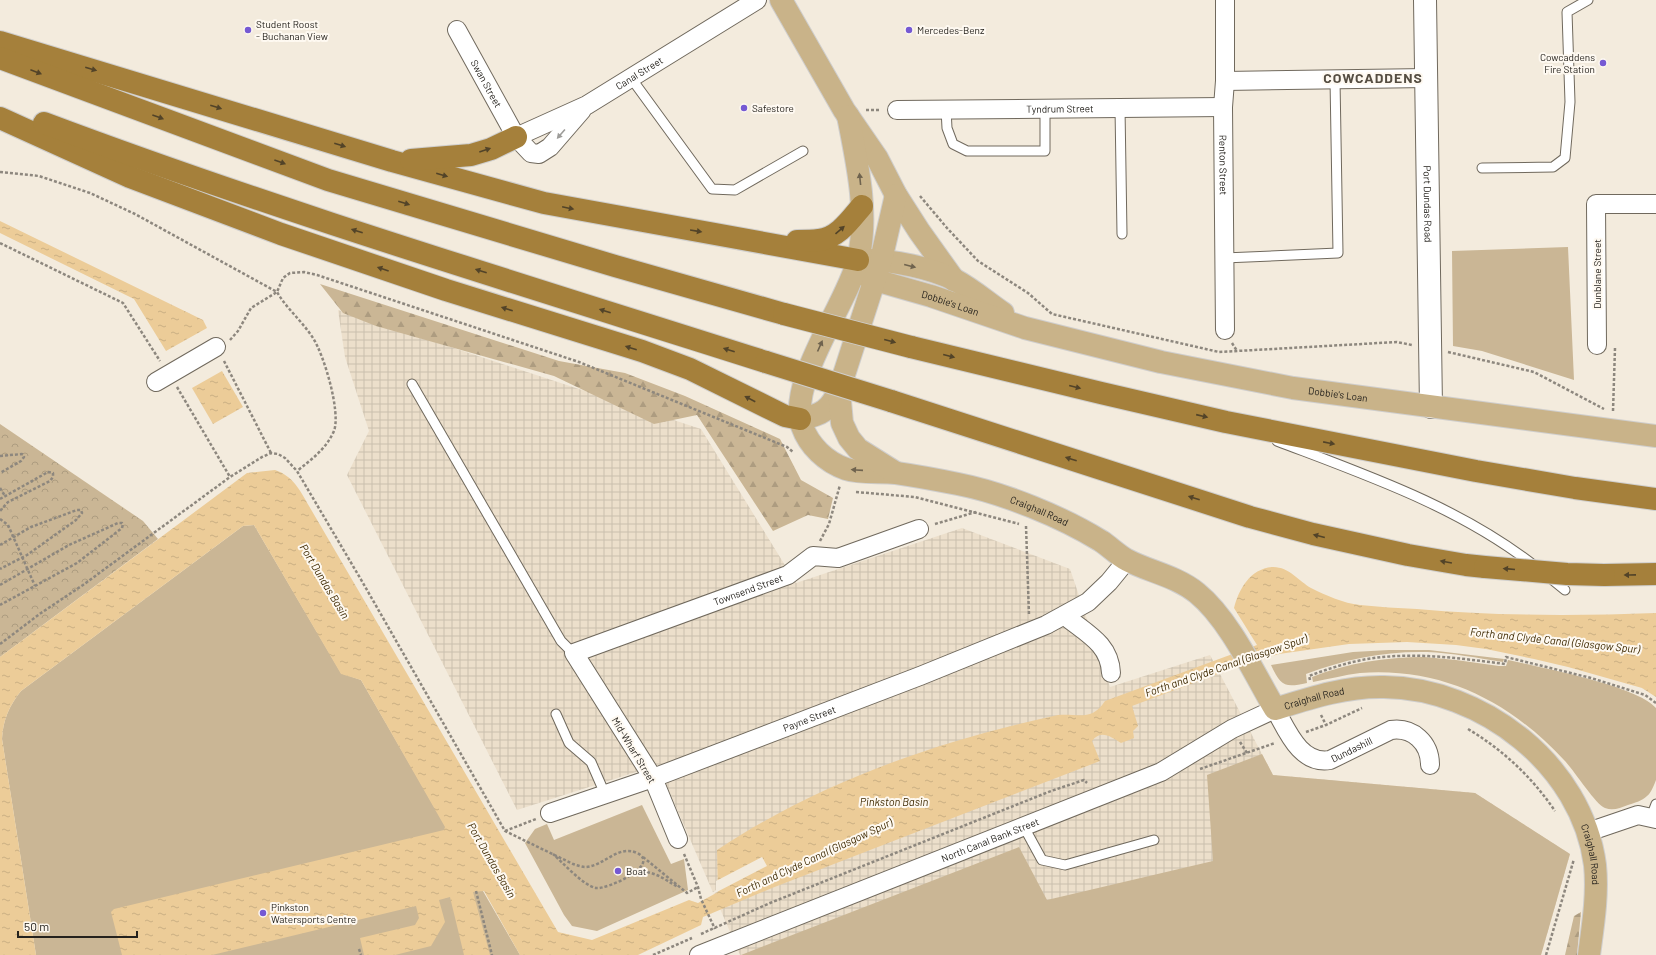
<svg xmlns="http://www.w3.org/2000/svg" width="1656" height="955" viewBox="0 0 1656 955" font-family="Barlow,sans-serif">
<style>
.industrial{fill:url(#industrial-grid)}
.green{fill:#cab695}
.forest{fill:url(#forest-firs)}
.park{fill:url(#park-crowns)}
.water{fill:url(#water-ripples)}
.pier{fill:#f3ebdd}
.lines{fill:none;stroke-linecap:round;stroke-linejoin:round}
.lane-casing{stroke:#70695d;stroke-width:11}
.street-casing{stroke:#70695d;stroke-width:20}
.secondary-casing{stroke:#70695d;stroke-width:24}
.primary-casing{stroke:#cfcecd;stroke-width:24}
.highway-casing{stroke:#cfcecd;stroke-width:24}
.path{stroke:#8d877e;stroke-width:2.5;stroke-dasharray:3 2;stroke-linecap:butt}
.lane{stroke:#fff;stroke-width:9}
.street{stroke:#fff;stroke-width:18}
.secondary{stroke:#fff;stroke-width:22}
.primary{stroke:#c9b389;stroke-width:22}
.highway{stroke:#a5803b;stroke-width:22}
.highway-bridge-casing{stroke:#cfcecd;stroke-width:24;stroke-linecap:butt}
.highway-bridge{stroke:#a5803b;stroke-width:22}
.oneway{fill:#524328}
.oneway2{fill:#9d9c99}
.oneway3{fill:#6f634e}
.poi-dot{fill:#7559d3;stroke:#fef9f1;stroke-width:1.5}
.labels{text-anchor:middle;dominant-baseline:central;stroke-width:4;stroke-linejoin:round;paint-order:stroke}
.poi-label{font-size:10px;fill:#25221d;stroke:#fef9f1;text-anchor:start}
.street-label{font-size:10px;fill:#25221d;stroke:#fef9f1}
.water-label{font-size:11px;font-style:italic;fill:#3e2900;stroke:#fef9f1}
.district-label{font-size:14px;font-weight:bold;letter-spacing:1px;fill:#554e43;stroke:#fef9f1}
</style>
<defs>
<pattern id="industrial-grid" width="8" height="8" patternUnits="userSpaceOnUse"><rect width="8" height="8" fill="#ecdfcb"/><path d="M0 4h8M4 0v8" fill="none" stroke="#cabfae"/></pattern>
<pattern id="forest-firs" width="22" height="20" patternUnits="userSpaceOnUse"><rect width="22" height="20" fill="#cab695"/><path d="M5 1l3.5 6h-7zM16 11l3.5 6h-7z" fill="#ad9c80"/></pattern>
<pattern id="park-crowns" width="20" height="18" patternUnits="userSpaceOnUse"><rect width="20" height="18" fill="#cab695"/><path d="M2 6a3 3 0 1 1 6 0M12 15a3 3 0 1 1 6 0" fill="none" stroke="#ad9c80"/></pattern>
<pattern id="water-ripples" width="26" height="14" patternUnits="userSpaceOnUse"><rect width="26" height="14" fill="#eccc98"/><path d="M2 4q2-2 4 0t4 0M15 11q2-2 4 0t4 0" fill="none" stroke="#caaf83"/></pattern>
</defs>
<rect width="100%" height="100%" fill="#f3ebdd"/>
<polygon class="industrial" points="338,310 701,429 796,583 962,528 1070,569 1110,687 1210,655 1273,775 1475,793 1570,854 1541,955 740,955 658,765 517,810 347,475 369,431 345,357"/>
<g class="green">
<polygon points="1568,247 1574,380 1482,351 1453,346 1452,251"/>
<path d="M254,525L341,673L361,680L520,955H36L2,739C3,720 9,706 21,691L243,526Z"/>
<path d="M1389,650H1429L1504,659L1503,662C1478,658 1452,653 1427,652C1385,651 1345,659 1306,674L1307,683C1284,688 1281,686 1271,665L1353,652Z"/>
<path d="M1424,657L1456,660L1499,666H1506L1508,660C1539,667 1638,686 1656,708C1656,725 1656,742 1656,759C1656,765 1656,774 1656,780C1654,785 1651,793 1647,796C1642,801 1634,803 1628,805C1620,808 1613,811 1605,808C1595,804 1574,770 1564,760C1509,701 1442,667 1360,673C1344,675 1329,679 1313,682L1312,677C1348,663 1385,657 1424,657Z"/>
<polygon points="1262,754 1273,775 1475,793 1570,854 1541,955 741,955 1019,847 1047,900 1213,861 1207,775"/>
<polygon points="642,805 671,864 684,859 688,890 597,931 572,926 564,915 525,843 535,829 547,824 554,840"/>
</g>
<g class="forest">
<polygon points="320,284 559,361 625,373 685,396 780,439 801,480 833,498 828,519 808,515 773,531 697,415 654,424 554,376 376,326 343,313"/>
<polygon points="1581,912 1577,955 1565,955 1574,916"/>
</g>
<polygon class="park" points="0,424 143,521 158,539 0,657"/>
<g class="water">
<polygon points="0,221 203,320 207,328 166,351 134,299 0,233"/>
<polygon points="222,371 243,407 213,424 192,388"/>
<path d="M275,470C293,476 300,490 309,506L558,932L592,940L689,900L698,903L718,892L717,850C820,782 937,741 1058,715C1077,713 1092,722 1105,701L1257,645L1234,608C1239,589 1250,569 1272,567C1288,566 1299,581 1311,588C1327,596 1343,603 1360,605C1379,607 1398,608 1417,609C1497,616 1576,616 1656,613V697L1642,688L1568,667L1534,659L1486,649L1456,645L1407,642L1349,644L1279,654L1231,669L1132,706L1138,726L1133,731L1134,738L1121,743C1111,737 1101,729 1092,741L1100,761L772,888L703,917L701,925L638,955H520L484,891L473,892L490,955H464L450,897L439,900L445,922L431,946L395,955H364L360,938L415,925L419,918L416,906L212,955H122L111,912L114,909L444,830L445,827L361,680L341,674L254,525L243,526L21,691C9,706 3,720 2,739L36,955H0V657L247,473Z"/>
</g>
<polygon class="pier" points="762,857 767,866 713,894 712,893 716,890 716,881"/>
<g class="lines">
<defs>
<g id="lane">
<polyline points="631,78 712,189 735,190 803,151"/>
<polyline points="1120,108 1122,234"/>
<polyline points="946,109 947,128 953,144 967,151 1045,151 1045,109"/>
<polyline points="1482,168 1553,167 1565,158 1570,102 1567,12 1588,0"/>
<polyline points="1224,258 1338,253 1335,80"/>
<polyline points="412,384 561,641 575,655"/>
<path d="M1277,441C1366,475 1460,507 1536,567"/>
<polyline points="1549,577 1565,590"/>
<polyline points="556,714 569,743 591,762 605,794"/>
<polyline points="1651,817 1656,804"/>
<polyline points="1024,827 1042,860 1065,865 1154,840"/>
</g>
<g id="street">
<path id="s1" d="M1225,0V81L1223,107L1225,330"/>
<path id="s2" d="M457,30L516,137L531,153L539,154L550,147L582,110"/>
<polyline points="1225,81 1427,78"/>
<path id="s3" d="M897,110L1223,107"/>
<path id="s4" d="M516,137L587,105L757,0"/>
<polyline points="1597,345 1596,204 1656,204"/>
<polyline points="156,382 216,347"/>
<path d="M1065,616C1086,633 1110,644 1111,673"/>
<path id="s5" d="M550,813L653,778L920,676L1046,625L1088,602L1109,582L1127,560"/>
<polyline points="1588,832 1638,815 1656,819"/>
<path id="s6" d="M678,839L653,778L574,653L788,575L813,556L838,558L919,529"/>
<path id="s7" d="M699,955L1161,772L1232,729L1275,709C1287,730 1300,765 1330,760L1391,730C1413,727 1430,743 1430,765"/>
</g>
<g id="secondary">
<path id="s8" d="M1425,0L1431,407"/>
</g>
<g id="primary">
<polyline points="781,0 844,110 877,158 896,195 919,231 954,280"/>
<path id="s9" d="M848,116C857,162 869,214 858,260C846,306 788,380 802,426C809,446 826,462 846,469C861,474 880,471 896,473C917,476 938,480 958,484C1004,493 1062,517 1101,541C1110,547 1118,555 1127,560C1150,572 1176,576 1197,593C1229,619 1254,673 1275,709C1310,698 1346,686 1384,687C1482,688 1582,765 1595,865C1598,895 1593,925 1589,955"/>
<path d="M867,260C892,260 932,268 955,280C972,289 987,302 1003,313"/>
<path id="s10" d="M855,270L875,280L931,296L1025,328L1161,362L1293,388L1656,436"/>
<path d="M800,419C822,415 830,410 839,390"/>
<polyline points="893,471 858,449 849,438 842,423 839,390 881,260 896,195"/>
</g>
<g id="highway">
<polyline points="0,42 392,161 544,203 858,260"/>
<polyline points="0,58 328,180 615,266 784,314"/>
<polyline points="0,118 130,177 281,234 446,290 642,351 690,369 785,416 800,419"/>
<path d="M44,123C281,212 524,285 766,362"/>
<polyline points="411,160 471,155 491,149 516,137"/>
<path d="M797,241C804,241 812,241 819,240C838,238 850,220 862,206"/>
<polyline points="911,347 1101,393 1226,422 1476,471 1575,488 1656,499"/>
<polyline points="891,401 1250,517 1313,534 1408,555 1466,565 1485,567"/>
<polyline points="1604,575 1656,574"/>
</g>
</defs>
<use href="#lane" class="lane-casing"/>
<use href="#street" class="street-casing"/>
<use href="#secondary" class="secondary-casing"/>
<use href="#primary" class="primary-casing"/>
<use href="#highway" class="highway-casing"/>
<g class="path">
<polyline points="866,110 881,110"/>
<path d="M0,172L39,176L90,193L135,214L277,292C287,309 302,321 313,338C324,355 341,412 334,431C326,449 312,459 297,471"/>
<polyline points="920,196 947,228 978,261 1028,293 1052,314 1219,352 1397,342 1412,345"/>
<polyline points="0,243 123,303 160,361"/>
<polyline points="230,340 238,331 251,308 277,292 283,278 290,273 304,272 317,275 579,362 787,447 793,452"/>
<polyline points="1232,343 1237,351"/>
<polyline points="1448,352 1534,372 1604,409"/>
<polyline points="224,361 271,453"/>
<polyline points="177,387 230,477"/>
<polyline points="1613,411 1615,348"/>
<polyline points="0,456 22,454 24,457 21,461 0,473"/>
<polyline points="0,488 5,496"/>
<polyline points="856,492 915,497 1019,524"/>
<polyline points="0,499 48,472 53,473 53,477 50,481 8,502 0,511"/>
<polyline points="0,519 8,525 35,586"/>
<polyline points="935,524 976,512"/>
<polyline points="1026,526 1029,615"/>
<polyline points="820,541 829,524 840,485"/>
<polyline points="0,545 31,527 77,510 81,510 82,513 76,520 27,555 0,569"/>
<polyline points="0,585 69,545 118,523 122,523 123,524 122,528 77,563 0,605"/>
<path d="M0,644L41,613L83,585L230,477L262,457L271,453L278,454L285,458L297,471L363,583L505,831L573,864C577,865 581,867 585,867C603,867 618,844 637,853C662,865 606,890 596,888C584,886 563,863 553,854"/>
<path d="M1310,680L1309,676C1333,667 1358,659 1383,657C1424,653 1465,659 1505,664L1506,657L1591,678L1645,695L1656,703"/>
<polyline points="1321,715 1326,725"/>
<path d="M1468,729C1503,750 1532,777 1555,811"/>
<polyline points="1306,732 1326,725 1362,708"/>
<polyline points="1240,742 1247,753"/>
<polyline points="1200,769 1275,743"/>
<polyline points="505,831 536,819"/>
<polyline points="684,854 698,887 701,899 715,929"/>
<polyline points="643,857 687,893 698,887"/>
<path d="M637,872C653,870 664,879 678,887"/>
<polyline points="476,891 492,955"/>
<polyline points="701,934 770,903 1051,791 1084,780 1087,783"/>
<polyline points="359,949 361,955"/>
<polyline points="653,955 692,938"/>
<polyline points="1546,955 1574,859"/>
</g>
<use href="#lane" class="lane"/>
<use href="#street" class="street"/>
<use href="#secondary" class="secondary"/>
<use href="#primary" class="primary"/>
<use href="#highway" class="highway"/>
<defs>
<g id="highway-bridge">
<polyline points="784,314 911,347"/>
<polyline points="766,362 891,401"/>
<polyline points="1485,567 1567,574 1604,575"/>
</g>
</defs>
<use href="#highway-bridge" class="highway-bridge-casing"/>
<use href="#highway-bridge" class="highway-bridge"/>
</g>
<defs><path id="oneway-solid" d="M-6-.8H1V-3.2L6.5 0L1 3.2V.8H-6Z"/></defs>
<g class="oneway">
<use href="#oneway-solid" transform="translate(91 69) rotate(16)"/>
<use href="#oneway-solid" transform="translate(36 72) rotate(21)"/>
<use href="#oneway-solid" transform="translate(216 107) rotate(17)"/>
<use href="#oneway-solid" transform="translate(158 117) rotate(20)"/>
<use href="#oneway-solid" transform="translate(340 145) rotate(17)"/>
<use href="#oneway-solid" transform="translate(485 150) rotate(-19)"/>
<use href="#oneway-solid" transform="translate(280 162) rotate(20)"/>
<use href="#oneway-solid" transform="translate(442 175) rotate(16)"/>
<use href="#oneway-solid" transform="translate(404 203) rotate(17)"/>
<use href="#oneway-solid" transform="translate(568 208) rotate(12)"/>
<use href="#oneway-solid" transform="translate(840 230) rotate(-41)"/>
<use href="#oneway-solid" transform="translate(357 231) rotate(-162)"/>
<use href="#oneway-solid" transform="translate(696 231) rotate(9)"/>
<use href="#oneway-solid" transform="translate(383 269) rotate(-161)"/>
<use href="#oneway-solid" transform="translate(481 271) rotate(-162)"/>
<use href="#oneway-solid" transform="translate(507 309) rotate(-163)"/>
<use href="#oneway-solid" transform="translate(605 311) rotate(-162)"/>
<use href="#oneway-solid" transform="translate(890 341) rotate(15)"/>
<use href="#oneway-solid" transform="translate(631 348) rotate(-163)"/>
<use href="#oneway-solid" transform="translate(729 350) rotate(-162)"/>
<use href="#oneway-solid" transform="translate(949 356) rotate(14)"/>
<use href="#oneway-solid" transform="translate(1075 387) rotate(14)"/>
<use href="#oneway-solid" transform="translate(750 399) rotate(-152)"/>
<use href="#oneway-solid" transform="translate(1202 416) rotate(13)"/>
<use href="#oneway-solid" transform="translate(1329 443) rotate(11)"/>
<use href="#oneway-solid" transform="translate(1071 459) rotate(-162)"/>
<use href="#oneway-solid" transform="translate(1194 498) rotate(-162)"/>
<use href="#oneway-solid" transform="translate(1319 536) rotate(-166)"/>
<use href="#oneway-solid" transform="translate(1446 562) rotate(-170)"/>
<use href="#oneway-solid" transform="translate(1509 569) rotate(-175)"/>
<use href="#oneway-solid" transform="translate(1630 575) rotate(179)"/>
</g>
<use class="oneway2" href="#oneway-solid" transform="translate(561 134) rotate(131)"/>
<g class="oneway3">
<use href="#oneway-solid" transform="translate(860 179) rotate(-96)"/>
<use href="#oneway-solid" transform="translate(910 266) rotate(14)"/>
<use href="#oneway-solid" transform="translate(820 346) rotate(-66)"/>
<use href="#oneway-solid" transform="translate(857 470) rotate(-176)"/>
</g>
<g class="poi-dot">
<circle cx="248" cy="30" r="4"/>
<circle cx="909" cy="30" r="4"/>
<circle cx="1603" cy="63" r="4"/>
<circle cx="744" cy="108" r="4"/>
<circle cx="618" cy="871" r="4"/>
<circle cx="263" cy="913" r="4"/>
</g>
<g class="labels">
<g class="poi-label">
<text x="256" y="24">Student Roost<tspan x="256" dy="12">- Buchanan View</tspan></text>
<text x="917" y="30">Mercedes-Benz</text>
<text x="1595" y="57" text-anchor="end">Cowcaddens<tspan x="1595" dy="12">Fire Station</tspan></text>
<text x="752" y="108">Safestore</text>
<text x="626" y="871">Boat</text>
<text x="271" y="907">Pinkston<tspan x="271" dy="12">Watersports Centre</tspan></text>
</g>
<g class="street-label">
<text stroke="none"><textPath href="#s4" startOffset="139">Canal Street</textPath></text>
<text stroke="none"><textPath href="#s2" startOffset="61">Swan Street</textPath></text>
<text stroke="none"><textPath href="#s3" startOffset="163">Tyndrum Street</textPath></text>
<text stroke="none"><textPath href="#s1" startOffset="165">Renton Street</textPath></text>
<text stroke="none"><textPath href="#s8" startOffset="204">Port Dundas Road</textPath></text>
<text transform="translate(1597 274) rotate(-90)">Dunblane Street</text>
<text stroke="none"><textPath href="#s10" startOffset="101">Dobbie's Loan</textPath></text>
<text stroke="none"><textPath href="#s10" startOffset="500">Dobbie's Loan</textPath></text>
<text stroke="none"><textPath href="#s9" startOffset="586">Craighall Road</textPath></text>
<text stroke="none"><textPath href="#s6" startOffset="399">Townsend Street</textPath></text>
<text stroke="none"><textPath href="#s9" startOffset="946">Craighall Road</textPath></text>
<text stroke="none"><textPath href="#s5" startOffset="276">Payne Street</textPath></text>
<text stroke="none"><textPath href="#s7" startOffset="732">Dundashill</textPath></text>
<text transform="translate(634 750) rotate(59)">Mid-Wharf Street</text>
<text stroke="none"><textPath href="#s7" startOffset="313">North Canal Bank Street</textPath></text>
<text stroke="none"><textPath href="#s9" startOffset="1305">Craighall Road</textPath></text>
</g>
<g class="water-label">
<text transform="translate(325 581) rotate(59)">Port Dundas Basin</text>
<text transform="translate(1555 640) rotate(6)">Forth and Clyde Canal (Glasgow Spur)</text>
<text transform="translate(1226 665) rotate(-19)">Forth and Clyde Canal (Glasgow Spur)</text>
<text x="894" y="801">Pinkston Basin</text>
<text transform="translate(814 857) rotate(-25)">Forth and Clyde Canal (Glasgow Spur)</text>
<text transform="translate(492 860) rotate(60)">Port Dundas Basin</text>
</g>
<g class="district-label">
<text x="1373" y="77">COWCADDENS</text>
</g>
</g>
<path d="M18 931v6h119v-6" fill="none" stroke="#25221d" stroke-width="2"/>
<text x="24" y="931" font-size="12" fill="#25221d" stroke="#fef9f1" stroke-width="3" paint-order="stroke">50 m</text>
</svg>
